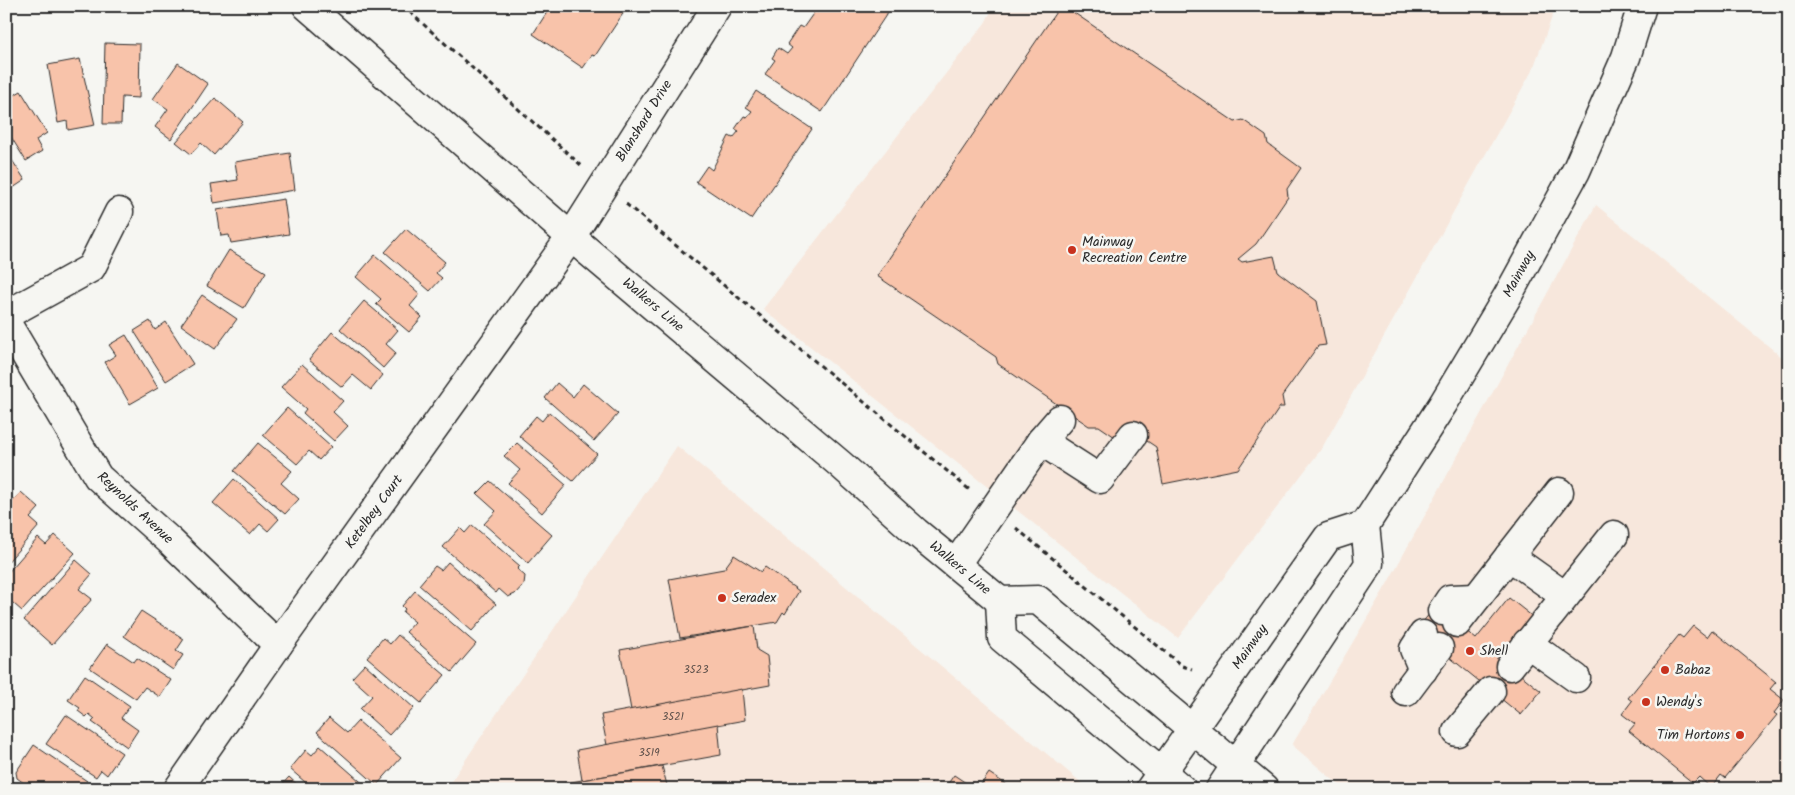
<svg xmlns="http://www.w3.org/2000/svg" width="1795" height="795" viewBox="0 0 1795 795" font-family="Kalam,sans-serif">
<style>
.built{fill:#f7e7dc}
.building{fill:#f8c3aa;stroke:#2b2b2b}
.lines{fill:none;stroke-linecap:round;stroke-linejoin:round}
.minor-casing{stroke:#2b2b2b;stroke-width:31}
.major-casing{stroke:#2b2b2b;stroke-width:31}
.path{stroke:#2b2b2b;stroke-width:3;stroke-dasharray:5 4;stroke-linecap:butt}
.minor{stroke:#f6f6f2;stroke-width:28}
.major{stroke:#f6f6f2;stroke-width:28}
.poi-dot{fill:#c8321e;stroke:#f6f6f2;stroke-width:2}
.labels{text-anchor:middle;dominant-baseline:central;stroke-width:5;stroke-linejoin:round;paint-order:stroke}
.number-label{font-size:11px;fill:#5e514b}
.street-label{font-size:14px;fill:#2b2b2b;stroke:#f6f6f2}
.poi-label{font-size:14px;fill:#2b2b2b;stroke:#f6f6f2;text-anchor:start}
</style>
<rect width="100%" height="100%" fill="#f6f6f2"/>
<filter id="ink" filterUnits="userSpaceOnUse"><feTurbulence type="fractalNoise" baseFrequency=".02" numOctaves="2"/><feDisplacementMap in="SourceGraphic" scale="10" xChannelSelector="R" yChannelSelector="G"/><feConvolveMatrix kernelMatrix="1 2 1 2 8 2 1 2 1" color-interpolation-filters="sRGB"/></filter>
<g filter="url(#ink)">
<g class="built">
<polygon points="994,6 1556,6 1533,69 1322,448 1178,638 763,309 985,23"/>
<polygon points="1596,205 1789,363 1789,789 1344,789 1292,745 1386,586"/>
<polygon points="677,446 1083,784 1079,789 446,789"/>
</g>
<g class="building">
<polygon points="551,6 628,6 595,56 592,55 583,68 533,34"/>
<polygon points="822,6 892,6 822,112 765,74 775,60 772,58 778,48 787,54 792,48 787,44 799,26 803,28 815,11 818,12"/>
<polygon points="1060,6 1064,6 1235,122 1243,120 1266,136 1268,144 1301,168 1287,189 1288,197 1256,244 1238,259 1242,262 1274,256 1278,272 1317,301 1326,345 1318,346 1282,396 1284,407 1280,407 1238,469 1163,484 1156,447 1126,427 1118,439 1099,426 1089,426 998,364 996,357 877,276"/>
<polygon points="105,43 140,44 139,98 122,97 121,124 103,124"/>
<polygon points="80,59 95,125 68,130 67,121 58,123 48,65"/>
<polygon points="178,63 208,84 171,139 155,127 168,109 153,99"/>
<polygon points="21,91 47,133 36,140 42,151 26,161 6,129 6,100"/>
<polygon points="756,91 812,129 751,219 696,182 707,166 712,170 729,136 733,138 739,131 735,129 744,116 747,117 752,111 746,107"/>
<polygon points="215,98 243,122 214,155 201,143 191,154 176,142"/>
<polygon points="6,151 25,180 10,190 6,184"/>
<polygon points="290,153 295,190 214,203 211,184 238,180 235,162"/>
<polygon points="284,199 289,234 231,243 229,235 221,236 217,210"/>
<polygon points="406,229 445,262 436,273 442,278 430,291 385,252"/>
<polygon points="229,250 266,272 244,308 207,286"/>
<polygon points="375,255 420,294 410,306 422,317 409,332 376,304 381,299 356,277"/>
<polygon points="202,295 237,319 215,349 181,325"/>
<polygon points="364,301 398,330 386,344 396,353 383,368 340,329"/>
<polygon points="150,321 155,330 166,322 193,364 166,381 134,331"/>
<polygon points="332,332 383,375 371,390 353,375 342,387 309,360"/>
<polygon points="126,335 158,388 130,404 105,362 116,355 109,345"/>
<polygon points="302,364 343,401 333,412 348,426 334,441 303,413 306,409 281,387"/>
<polygon points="557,383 573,397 583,384 618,414 594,441 545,398"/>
<polygon points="287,408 331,447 319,460 309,451 297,464 263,435"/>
<polygon points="549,412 597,454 573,481 519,436 536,416 542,421"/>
<polygon points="258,443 292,471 281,483 299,499 285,514 234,471"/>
<polygon points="517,443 566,485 542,513 508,483 520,470 504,456"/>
<polygon points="234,479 279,519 268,531 260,524 250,535 213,503"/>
<polygon points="490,481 552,535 528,563 484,524 496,511 477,494"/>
<polygon points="21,492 39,508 30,518 39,526 6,564 6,508"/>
<polygon points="472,525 520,566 517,569 525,576 524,584 515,594 508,597 499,589 496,593 443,547 460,528 465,533"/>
<polygon points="55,535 75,553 22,611 6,597 6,575 38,538 46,545"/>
<polygon points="734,555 761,572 765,567 799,591 785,614 783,612 777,622 680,638 669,579 724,569"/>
<polygon points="76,560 92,574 79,589 92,599 52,645 24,620"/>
<polygon points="448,562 496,604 472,631 419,585 435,566 441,570"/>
<polygon points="415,591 476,644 452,672 406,632 415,622 403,612 405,609 402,606"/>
<polygon points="1509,598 1533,617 1500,658 1541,691 1521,715 1416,630 1436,606 1476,639"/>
<polygon points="141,611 184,639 176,651 183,655 173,670 124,636"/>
<polygon points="754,626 757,650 767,656 770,685 631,710 620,650"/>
<polygon points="1693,626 1707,637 1712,630 1776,682 1770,689 1784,700 1774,713 1777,715 1725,778 1721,775 1711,788 1699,777 1693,783 1629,731 1635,724 1622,714 1632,701 1628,698 1679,635 1683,638"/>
<polygon points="398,635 445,675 421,703 367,657 383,638 390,644"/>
<polygon points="107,644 134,662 137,658 171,680 160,697 145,687 136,699 90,668"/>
<polygon points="365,664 414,708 389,735 360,709 372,696 352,678"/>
<polygon points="85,675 130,706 121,718 138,730 127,747 92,722 95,719 89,714 86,717 78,711 80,708 68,700"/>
<polygon points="742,689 745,720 607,745 601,715"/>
<polygon points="66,715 122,753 107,775 101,770 96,777 46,744"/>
<polygon points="329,718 347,733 358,721 401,758 377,785 317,732"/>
<polygon points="718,724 721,755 582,780 577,750"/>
<polygon points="34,745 87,781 82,789 32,789 17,778 16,772"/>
<polygon points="320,746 368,788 367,789 313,789 290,769 306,750 312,755"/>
<polygon points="662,766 668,789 535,789 582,780"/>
<polygon points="989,773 1013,789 978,789"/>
<polygon points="954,775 975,789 945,788"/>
<polygon points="289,777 302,789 278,789"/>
</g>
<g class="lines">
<defs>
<g id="minor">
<polyline points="6,315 91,268 119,212"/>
<polyline points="6,322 98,477 170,541 278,645"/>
<polyline points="1041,441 1100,479 1133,435"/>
<polyline points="1509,556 1565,596"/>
<polyline points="956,564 1041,441 1060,419"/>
<polyline points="1442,611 1450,599 1476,598"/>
<polyline points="1457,623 1559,492"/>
<polyline points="1527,643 1576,678"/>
<polyline points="1510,666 1614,535"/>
<polyline points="1423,670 1414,649 1423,635"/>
<polyline points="1406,692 1439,648"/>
<polyline points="1457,732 1491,691"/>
<polyline points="178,789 278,645 571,237 717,6"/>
<polyline points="1150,789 1328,537 1365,525 1443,404 1507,297 1576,171 1626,57 1642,6"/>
<polyline points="1220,789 1369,564 1365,525"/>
</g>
<g id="major">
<polyline points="307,6 571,237 840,464 916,532 1000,601 1038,600 1264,789"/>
<polyline points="1000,601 1002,638 1182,789"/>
</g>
</defs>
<use href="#minor" class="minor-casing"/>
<use href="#major" class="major-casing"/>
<g class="path">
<polyline points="403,6 582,166"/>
<polyline points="626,204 971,491"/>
<polyline points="1016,528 1182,666 1192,669"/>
</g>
<use href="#minor" class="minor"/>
<use href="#major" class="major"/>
</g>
</g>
<g class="poi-dot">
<circle cx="1072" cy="250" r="5"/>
<circle cx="722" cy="598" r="5"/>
<circle cx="1470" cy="651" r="5"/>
<circle cx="1665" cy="670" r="5"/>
<circle cx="1646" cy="702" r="5"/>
<circle cx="1740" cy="735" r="5"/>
</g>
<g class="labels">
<g class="number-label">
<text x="696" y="670">3523</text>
<text x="673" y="717">3521</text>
<text x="649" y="753">3519</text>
</g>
<g class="street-label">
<text transform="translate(644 121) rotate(-58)">Blanshard Drive</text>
<text transform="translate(1519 274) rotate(-61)">Mainway</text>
<text transform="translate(653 305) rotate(40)">Walkers Line</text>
<text transform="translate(135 508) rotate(43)">Reynolds Avenue</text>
<text transform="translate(374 512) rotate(-54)">Ketelbey Court</text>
<text transform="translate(960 568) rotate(40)">Walkers Line</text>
<text transform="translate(1250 647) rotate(-55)">Mainway</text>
</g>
<g class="poi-label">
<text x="1082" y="242">Mainway<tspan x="1082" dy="16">Recreation Centre</tspan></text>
<text x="732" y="598">Seradex</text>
<text x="1480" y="651">Shell</text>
<text x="1675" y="670">Babaz</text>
<text x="1656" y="702">Wendy's</text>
<text x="1730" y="735" text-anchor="end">Tim Hortons</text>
</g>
</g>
<rect width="1795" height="795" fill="none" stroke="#f6f6f2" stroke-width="25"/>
<rect x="12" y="12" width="1770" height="770" fill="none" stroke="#2b2b2b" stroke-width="2" filter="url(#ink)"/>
</svg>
